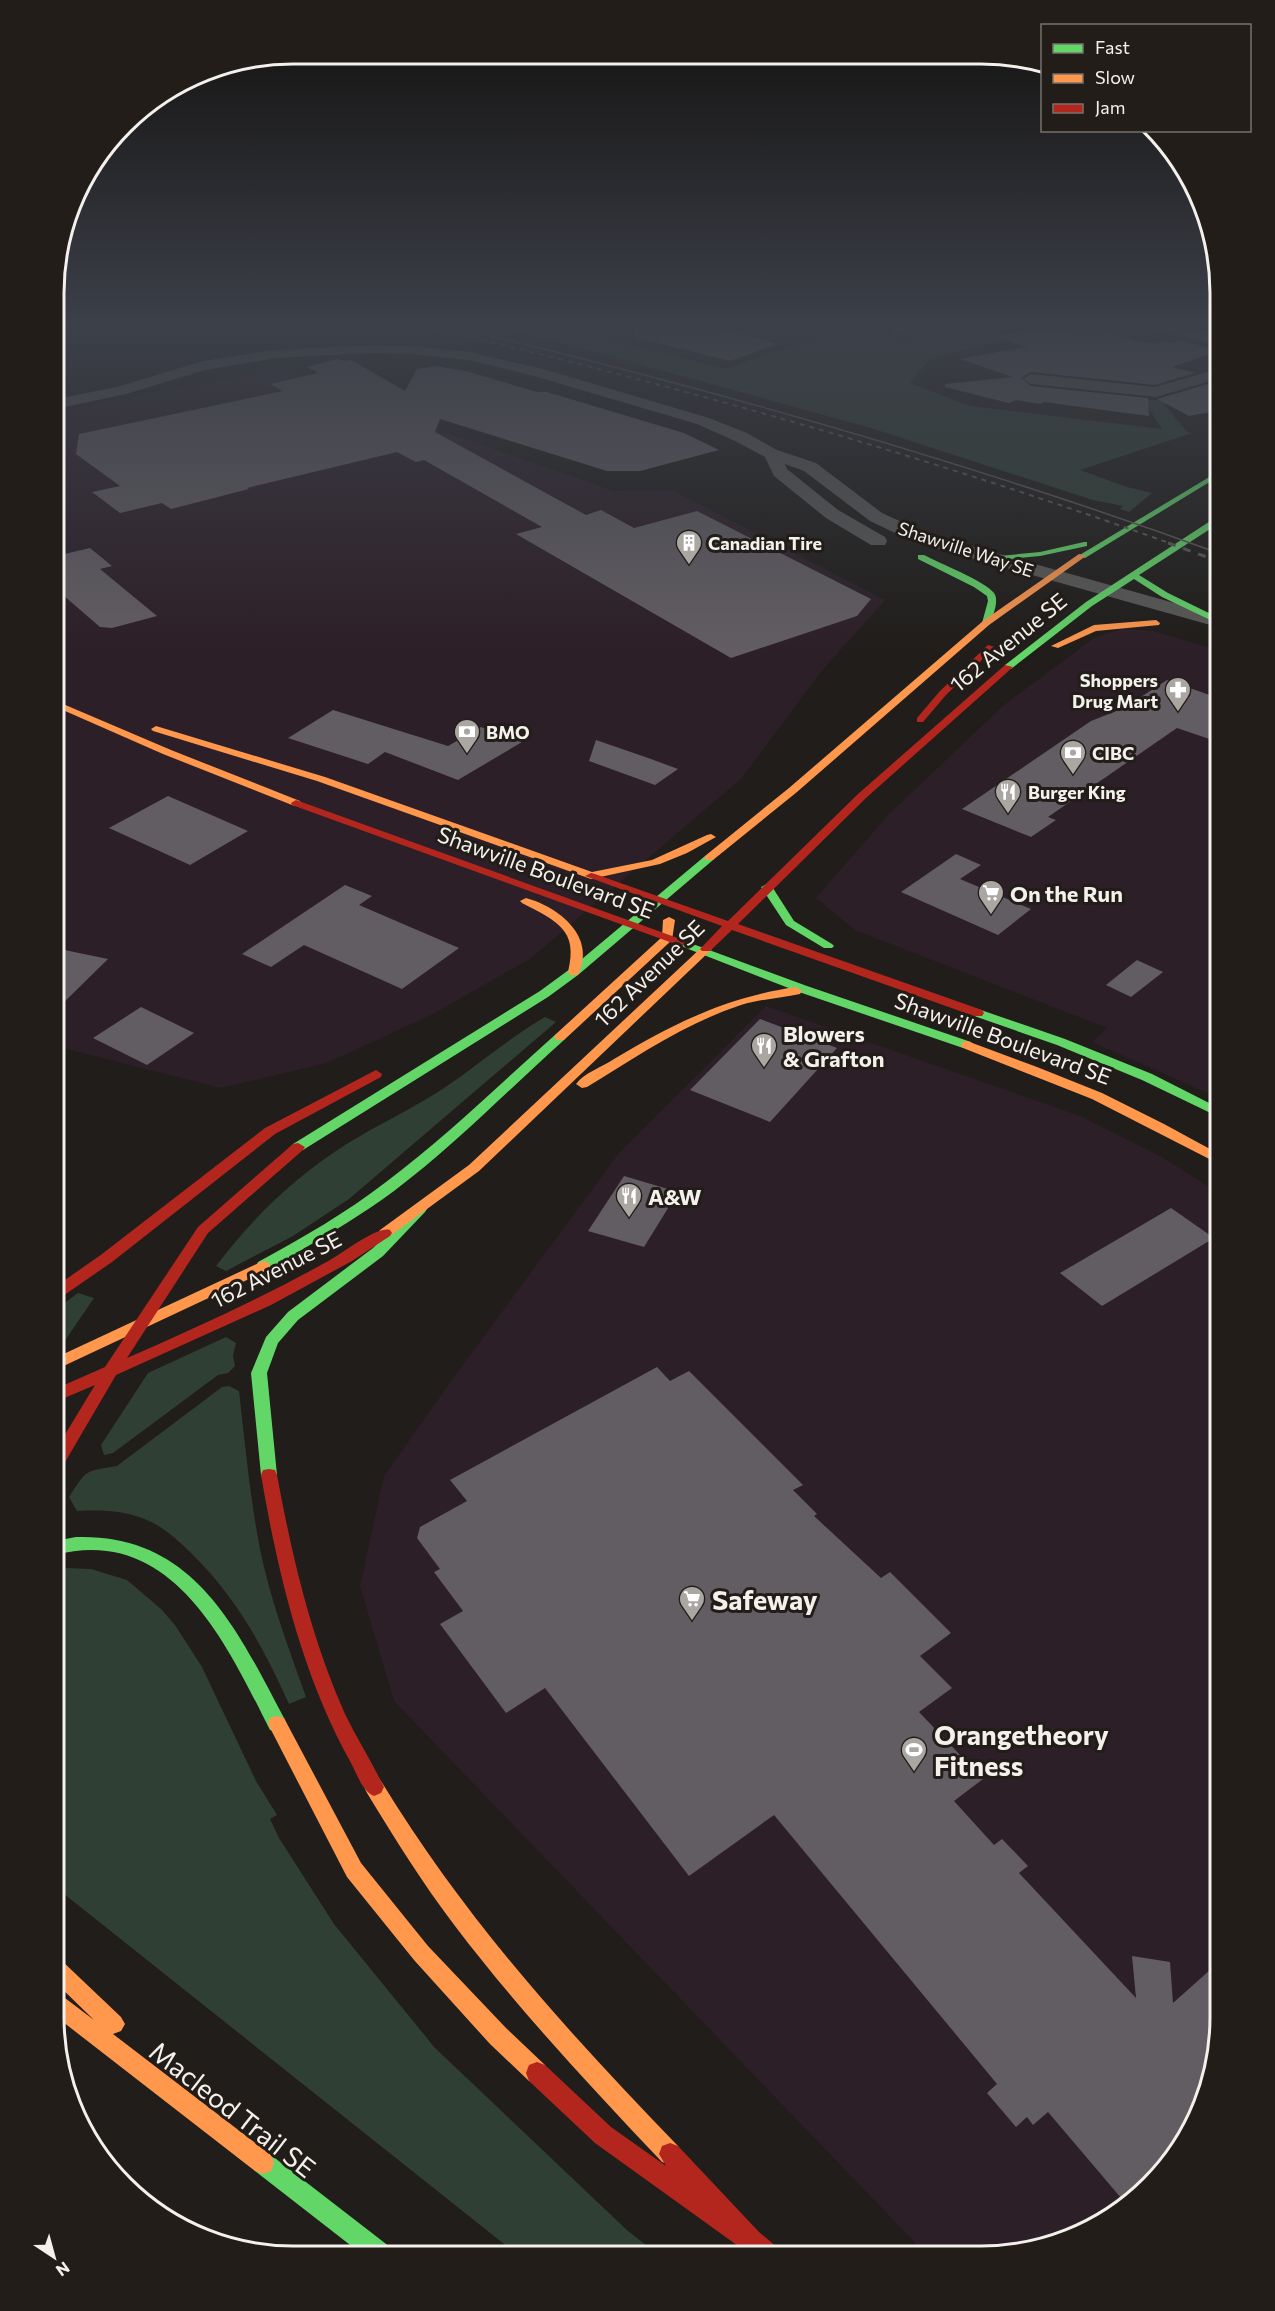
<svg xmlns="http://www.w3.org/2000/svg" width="1275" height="2311" viewBox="0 0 1275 2311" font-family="Commissioner,sans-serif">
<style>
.commercial{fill:#2d1f27}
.green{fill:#303f33}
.building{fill:#625d62}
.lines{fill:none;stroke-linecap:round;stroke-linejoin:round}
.street{fill:#595856;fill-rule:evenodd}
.fast{fill:#63d668;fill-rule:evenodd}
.slow{fill:#ff974d;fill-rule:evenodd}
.jam{fill:#b3261e;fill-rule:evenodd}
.tram{stroke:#5c5856;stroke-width:1.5}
.rail-far1{stroke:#5c5856;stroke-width:2;stroke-dasharray:5 5;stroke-linecap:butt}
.rail{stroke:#5c5856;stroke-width:3;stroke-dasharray:8 8;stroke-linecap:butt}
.labels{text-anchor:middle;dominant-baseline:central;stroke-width:6;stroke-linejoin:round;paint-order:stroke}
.far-poi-label{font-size:18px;font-weight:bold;fill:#f4f1ed;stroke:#221d18;text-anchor:start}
.far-street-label{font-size:18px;fill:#f4f1ed;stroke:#221d18}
.street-label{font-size:22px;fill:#f4f1ed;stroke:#221d18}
.poi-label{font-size:22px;font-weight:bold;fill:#f4f1ed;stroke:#221d18;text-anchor:start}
.near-poi-label{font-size:27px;font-weight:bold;fill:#f4f1ed;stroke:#221d18;text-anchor:start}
.near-street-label{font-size:27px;fill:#f4f1ed;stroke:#221d18}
.rim{fill:none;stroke:#f4f1ed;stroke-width:3}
</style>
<rect width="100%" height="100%" fill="#201d1a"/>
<g class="commercial">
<polygon points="287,367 344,397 614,491 672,490 885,600 820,673 742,778 530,959 433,1014 327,1063 221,1088 55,1046 56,412"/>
<polygon points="1122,629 1153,631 1221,651 1221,1099 1092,1042 1107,1028 855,930 816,898 887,816 1004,705 1094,638"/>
<polygon points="766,1006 1080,1116 1164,1158 1221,1195 1220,2033 1203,2109 1171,2163 1115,2216 1059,2244 981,2257 929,2257 394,1701 360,1586 384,1476 462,1366 619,1153"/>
</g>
<g class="green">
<path d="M508,328H562L725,369L846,328H862V331C878,339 911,345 927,333L926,328H976L1009,337L929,360L910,383L969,406L1162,429L1143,400H1161L1187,432L1192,433L1080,470L1127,487L1152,493L1129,512L1120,509L1123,506L1093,500L871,428Z"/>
<path d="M545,1017L556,1022L349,1199L293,1236L226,1271L216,1266C251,1219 295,1177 345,1145C377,1125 412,1109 444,1088C478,1065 509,1038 545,1017Z"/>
<polygon points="78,1293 94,1298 55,1355 55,1310"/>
<polygon points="226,1337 236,1343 233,1356 235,1366 228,1373 218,1375 113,1453 104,1455 101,1445 148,1373"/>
<path d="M229,1386L239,1391C245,1443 250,1497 260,1549C270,1599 289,1649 306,1697L289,1704C264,1648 236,1597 192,1554C180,1542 165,1528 149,1521C125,1510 101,1510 77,1511L69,1497C88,1468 84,1472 117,1466L222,1387Z"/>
<polygon points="66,1568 91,1569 127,1580 161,1609 175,1625 202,1667 256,1781 277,1815 270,1819 279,1838 334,1924 435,2048 628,2231 660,2256 519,2256 54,1886 54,1597 58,1595"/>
</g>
<g class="building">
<polygon points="635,328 722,328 778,344 730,361 634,337"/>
<polygon points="1072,328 1108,328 1114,335 1122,334 1132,340 1155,344 1163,341 1172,343 1180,340 1219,351 1172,367 1195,373 1155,385 1031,372 1021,378 1031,386 1148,398 1149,416 1044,402 1041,404 1016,400 1009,403 945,387 945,384 1013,377 960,359 1027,347 995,337 995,335 1073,330"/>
<polygon points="337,359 344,361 351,360 405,391 417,369 435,366 466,371 537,392 547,392 684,433 719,450 640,471 607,471 440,419 435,432 586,515 601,510 634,528 697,511 871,599 857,616 731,658 516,534 542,527 424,460 416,462 397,452 247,488 249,489 171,509 162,503 120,513 92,492 120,486 76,454 79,434 283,391 270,384 318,373 307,367"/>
<polygon points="1221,380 1221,410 1189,416 1157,399"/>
<polygon points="90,548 112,566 100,569 157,616 112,628 100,627 56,589 56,556"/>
<polygon points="1167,680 1221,699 1221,743 1177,728 1048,817 1056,820 1031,837 962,809 1091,721 1124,708"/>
<polygon points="333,710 448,746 481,727 522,742 458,780 385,752 368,764 288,738"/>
<polygon points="596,740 651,759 678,769 655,785 589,761"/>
<polygon points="168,796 248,831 190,865 109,828"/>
<polygon points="956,854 981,865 960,879 1031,909 998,935 901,892"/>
<polygon points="345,885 372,896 359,905 459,948 402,989 304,945 271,967 242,954"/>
<polygon points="55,948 108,959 55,1011"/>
<polygon points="1137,960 1163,972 1131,997 1106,985"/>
<polygon points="141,1007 194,1033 147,1065 93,1038"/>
<polygon points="760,1019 837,1048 770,1122 690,1090"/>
<polygon points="624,1176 678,1192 644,1247 588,1231"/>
<polygon points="1171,1208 1214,1238 1102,1306 1060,1273"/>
<polygon points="657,1367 670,1381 689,1371 803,1485 793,1490 817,1514 814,1516 881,1578 890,1572 951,1633 920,1656 952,1688 919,1712 983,1779 954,1801 994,1845 1002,1839 1028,1866 1019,1873 1136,1998 1132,1956 1170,1962 1173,2003 1220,1961 1220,2033 1203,2109 1171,2163 1127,2205 1048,2112 1033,2125 1027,2117 1016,2127 987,2093 997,2084 774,1815 689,1876 545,1688 506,1713 440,1624 463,1611 434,1572 440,1569 417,1538 420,1527 467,1501 450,1480"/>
</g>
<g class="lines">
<g class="street">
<polygon points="891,328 905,328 905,331 898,335 893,334"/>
<polygon points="1155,328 1182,328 1221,337 1221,345 1157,331"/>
<polygon points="370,345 413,346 469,352 543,369 709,418 747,433 777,450 816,463 882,513 928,534 1221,616 1221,628 914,542 870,521 804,471 785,464 787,469 838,510 885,537 887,541 885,545 871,545 826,518 774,476 765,457 735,441 697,424 534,376 469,360 413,354 370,353 276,358 205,370 126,394 56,409 56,399 117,387 203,361 276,350"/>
<polygon points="1221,368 1221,378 1156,397 1031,384 1023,379 1031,374 1155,387"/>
</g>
<g class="fast">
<polygon points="1221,470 1221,475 1085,558 1078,556"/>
<polygon points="1218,516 1221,516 1221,522 1139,575 1168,593 1221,619 1221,625 1162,597 1134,579 1092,606 1011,669 1005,669 1005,665 1086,602"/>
<polygon points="1084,542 1087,542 1087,546 1040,556 989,561 985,559 989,557 1040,552"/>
<path d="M918,555H924C939,563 985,581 994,593C1000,601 992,618 989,625L982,623L988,601L987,596L974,587L918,559Z"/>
<polygon points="709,855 714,858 713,860 578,975 548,997 303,1150 293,1150 291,1147 293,1144 540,991 570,969 705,856"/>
<polygon points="767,884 771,885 794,921 832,944 834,946 832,948 824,948 786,925 761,887"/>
<polygon points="682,940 807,986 971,1042 973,1045 971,1048 963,1048 799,992 678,945 676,943"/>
<polygon points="978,1009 1065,1039 1152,1074 1221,1109 1221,1118 1142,1080 1057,1045 974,1016 972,1013 974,1010"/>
<path d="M560,1033L566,1037L564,1040C508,1090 455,1145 394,1191C364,1213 331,1233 298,1252C288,1259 271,1273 258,1270L256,1266L258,1262C302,1238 346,1213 386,1182C446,1137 500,1084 556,1034Z"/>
<polygon points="420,1204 427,1209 425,1212 383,1256 298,1320 278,1343 267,1373 277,1475 275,1480 269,1481 263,1480 261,1475 251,1373 266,1337 288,1312 373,1248 415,1206"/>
<path d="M76,1537C194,1533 237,1629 284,1718L286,1724L284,1730L277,1732L270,1730C227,1645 173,1524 55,1555V1541Z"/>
<polygon points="263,2152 271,2155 390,2247 393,2255 363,2255 255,2171 252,2163 255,2155"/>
</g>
<g class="slow">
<polygon points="1079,554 1086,556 989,625 797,792 713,860 705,860 705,856 789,788 983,621"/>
<polygon points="1156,620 1160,623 1159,625 1096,631 1058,648 1051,646 1094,625"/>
<polygon points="56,701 171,750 300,801 301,803 296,806 292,805 163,754 56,707"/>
<polygon points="156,726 325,777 592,872 652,860 707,835 711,834 716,837 687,853 660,864 591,879 317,781 153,731 151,729"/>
<path d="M526,898C559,907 597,937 578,975H570L568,972C579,929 556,921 522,903L520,901Z"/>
<polygon points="669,917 675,920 672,940 564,1040 556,1040 554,1037 556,1034 662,937 663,920"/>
<polygon points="706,945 710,947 712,949 710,951 479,1171 390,1236 380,1236 378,1233 380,1230 469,1165 702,947"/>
<path d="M796,987L802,991L800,994C781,998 761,999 741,1005C686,1023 636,1057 587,1087L582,1088L576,1084C584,1073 602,1067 614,1059C673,1024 726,997 796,987Z"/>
<polygon points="967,1041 1037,1067 1102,1093 1164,1124 1221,1155 1221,1165 1092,1099 963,1048 961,1045 963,1042"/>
<polygon points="263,1261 268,1262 270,1266 268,1270 55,1370 55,1358"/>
<polygon points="277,1716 284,1718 361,1863 428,1946 506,2028 545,2065 548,2073 545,2081 537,2084 529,2081 490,2044 414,1960 347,1877 268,1724 270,1718"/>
<path d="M374,1778L381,1781C465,1919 566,2030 678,2146L681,2154L678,2162L670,2165L662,2162C590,2086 518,2009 455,1926C423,1884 395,1839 367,1793L364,1787L367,1781Z"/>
<polygon points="54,1957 61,1960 121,2017 125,2024 121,2031 113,2034 271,2155 274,2163 271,2171 263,2174 255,2171 54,2015 54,1992 61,1995 94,2020 54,1981"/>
</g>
<g class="jam">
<polygon points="988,645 995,647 946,695 923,722 917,722 917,718 940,691"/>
<polygon points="1005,665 1013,667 866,798 738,924 982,1010 984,1013 982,1016 974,1016 732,930 710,951 702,951 700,949 702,947 722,926 585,876 591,873 595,874 728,921 858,794"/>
<polygon points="296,800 686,941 688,943 682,946 678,945 292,805 291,803"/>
<polygon points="376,1070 382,1074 381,1077 275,1134 112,1262 60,1298 55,1299 55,1287 102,1254 265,1128"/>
<path d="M298,1143L305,1147L303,1150L208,1233L127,1358C196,1328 264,1297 330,1260C343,1253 377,1226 390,1230L392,1233L390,1236L352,1261L271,1305L116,1375L61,1469L55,1470V1451L95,1385L55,1402V1389L105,1367L198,1227L293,1144Z"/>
<path d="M269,1469L275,1470L277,1475C292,1556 311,1638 345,1714C357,1739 372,1762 384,1787L381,1793L374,1796C362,1791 357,1774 351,1763C302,1675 278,1574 261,1475L263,1470Z"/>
<polygon points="537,2062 545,2065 611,2127 666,2166 659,2154 662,2146 670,2143 678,2146 759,2232 778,2248 781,2256 752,2256 595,2143 529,2081 526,2073 529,2065"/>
</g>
<path class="tram" d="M458,328C717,390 971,463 1221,554"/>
<path class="rail-far1" d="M432,328C683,387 930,457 1172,544"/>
<polyline class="rail" points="1168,543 1221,562"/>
</g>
<linearGradient id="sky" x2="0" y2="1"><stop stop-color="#12100e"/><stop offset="0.5" stop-color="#3c4049"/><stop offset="1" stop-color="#3c4049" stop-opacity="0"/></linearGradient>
<rect width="1275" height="652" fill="url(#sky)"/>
<defs>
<symbol id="building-pin" viewBox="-11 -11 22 30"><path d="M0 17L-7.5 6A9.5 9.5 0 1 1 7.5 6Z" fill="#aaa7a3" stroke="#221d18"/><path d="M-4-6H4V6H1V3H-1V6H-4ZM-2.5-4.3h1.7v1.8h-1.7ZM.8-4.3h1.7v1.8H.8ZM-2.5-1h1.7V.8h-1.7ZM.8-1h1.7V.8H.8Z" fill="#fff"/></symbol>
<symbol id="pharmacy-pin" viewBox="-11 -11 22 30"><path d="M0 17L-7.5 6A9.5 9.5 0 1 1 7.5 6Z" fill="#aaa7a3" stroke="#221d18"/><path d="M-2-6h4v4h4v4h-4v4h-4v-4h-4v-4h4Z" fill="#fff"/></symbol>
<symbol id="bank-pin" viewBox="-11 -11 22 30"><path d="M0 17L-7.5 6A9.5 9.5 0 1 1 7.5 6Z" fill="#aaa7a3" stroke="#221d18"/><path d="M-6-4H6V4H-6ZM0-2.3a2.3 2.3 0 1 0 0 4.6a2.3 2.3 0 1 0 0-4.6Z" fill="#fff"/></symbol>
<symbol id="restaurant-pin" viewBox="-11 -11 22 30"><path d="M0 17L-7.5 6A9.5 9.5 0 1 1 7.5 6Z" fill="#aaa7a3" stroke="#221d18"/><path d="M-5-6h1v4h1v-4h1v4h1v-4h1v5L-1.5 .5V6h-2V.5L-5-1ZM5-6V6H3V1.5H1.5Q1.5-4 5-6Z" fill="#fff"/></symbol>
<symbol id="supermarket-pin" viewBox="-11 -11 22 30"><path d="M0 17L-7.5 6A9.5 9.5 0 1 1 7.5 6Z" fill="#aaa7a3" stroke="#221d18"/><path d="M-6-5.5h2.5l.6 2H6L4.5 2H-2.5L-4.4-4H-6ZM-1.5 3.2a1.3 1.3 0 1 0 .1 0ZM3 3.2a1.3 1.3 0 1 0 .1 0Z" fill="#fff"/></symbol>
<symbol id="stadium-pin" viewBox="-11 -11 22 30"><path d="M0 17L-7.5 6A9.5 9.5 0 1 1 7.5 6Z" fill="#aaa7a3" stroke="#221d18"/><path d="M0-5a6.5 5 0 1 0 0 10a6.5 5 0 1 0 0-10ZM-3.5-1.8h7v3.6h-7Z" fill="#fff"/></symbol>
</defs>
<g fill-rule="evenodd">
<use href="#building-pin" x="674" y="528" width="30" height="40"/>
<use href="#pharmacy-pin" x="1163" y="675" width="30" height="40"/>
<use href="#bank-pin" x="452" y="717" width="30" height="40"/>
<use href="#bank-pin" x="1058" y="738" width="30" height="40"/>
<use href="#restaurant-pin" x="993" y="777" width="30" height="40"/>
<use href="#supermarket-pin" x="976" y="878" width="30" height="40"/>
<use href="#restaurant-pin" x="749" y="1031" width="30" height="40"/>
<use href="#restaurant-pin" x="614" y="1181" width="30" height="40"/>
<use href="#supermarket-pin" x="677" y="1584" width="30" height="40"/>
<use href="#stadium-pin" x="899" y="1735" width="30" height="40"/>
</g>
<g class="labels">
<g class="far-poi-label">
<text x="708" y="543">Canadian Tire</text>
<text x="1158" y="680" text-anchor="end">Shoppers<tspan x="1158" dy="21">Drug Mart</tspan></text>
<text x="486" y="732">BMO</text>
<text x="1092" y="753">CIBC</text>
<text x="1028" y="792">Burger King</text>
</g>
<g class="far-street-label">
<text transform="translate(966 549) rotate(18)">Shawville Way SE</text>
</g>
<g class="street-label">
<text transform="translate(1008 642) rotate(-39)">162 Avenue SE</text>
<text transform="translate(546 872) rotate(20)">Shawville Boulevard SE</text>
<text transform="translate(649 973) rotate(-44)">162 Avenue SE</text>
<text transform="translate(1003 1038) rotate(20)">Shawville Boulevard SE</text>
<text transform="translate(276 1269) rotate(-27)">162 Avenue SE</text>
</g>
<g class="poi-label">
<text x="1010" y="893">On the Run</text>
<text x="783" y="1033">Blowers<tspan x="783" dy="25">&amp; Grafton</tspan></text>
<text x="648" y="1196">A&amp;W</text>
</g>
<g class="near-poi-label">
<text x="712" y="1599">Safeway</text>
<text x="934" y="1734">Orangetheory<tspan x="934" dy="31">Fitness</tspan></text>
</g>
<g class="near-street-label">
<text transform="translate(233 2109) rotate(38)">Macleod Trail SE</text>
</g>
</g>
<path d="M0 0H1275V2311H0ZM293 64H981A229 229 0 0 1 1210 293V2017A229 229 0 0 1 981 2246H293A229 229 0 0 1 64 2017V293A229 229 0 0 1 293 64Z" fill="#221d18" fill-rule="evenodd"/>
<path class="rim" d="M293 64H981A229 229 0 0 1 1210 293V2017A229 229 0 0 1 981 2246H293A229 229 0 0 1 64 2017V293A229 229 0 0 1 293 64Z"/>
<rect x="1041" y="24" width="210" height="108" fill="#221d18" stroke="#76726d" stroke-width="1.5"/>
<rect x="1053" y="44" width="30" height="9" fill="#63d668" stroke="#76726d" stroke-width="1.5"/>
<text x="1095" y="54" font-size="18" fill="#f4f1ed">Fast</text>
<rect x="1053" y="74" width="30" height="9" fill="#ff974d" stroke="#76726d" stroke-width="1.5"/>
<text x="1095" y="84" font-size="18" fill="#f4f1ed">Slow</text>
<rect x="1053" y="104" width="30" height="9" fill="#b3261e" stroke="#76726d" stroke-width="1.5"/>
<text x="1095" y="114" font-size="18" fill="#f4f1ed">Jam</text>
<g transform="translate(54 2257) rotate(144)" stroke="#221d18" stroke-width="4.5" paint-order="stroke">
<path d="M0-4.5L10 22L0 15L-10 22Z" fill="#f4f1ed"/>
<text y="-9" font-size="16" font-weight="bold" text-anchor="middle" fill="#f4f1ed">N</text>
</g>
</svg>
